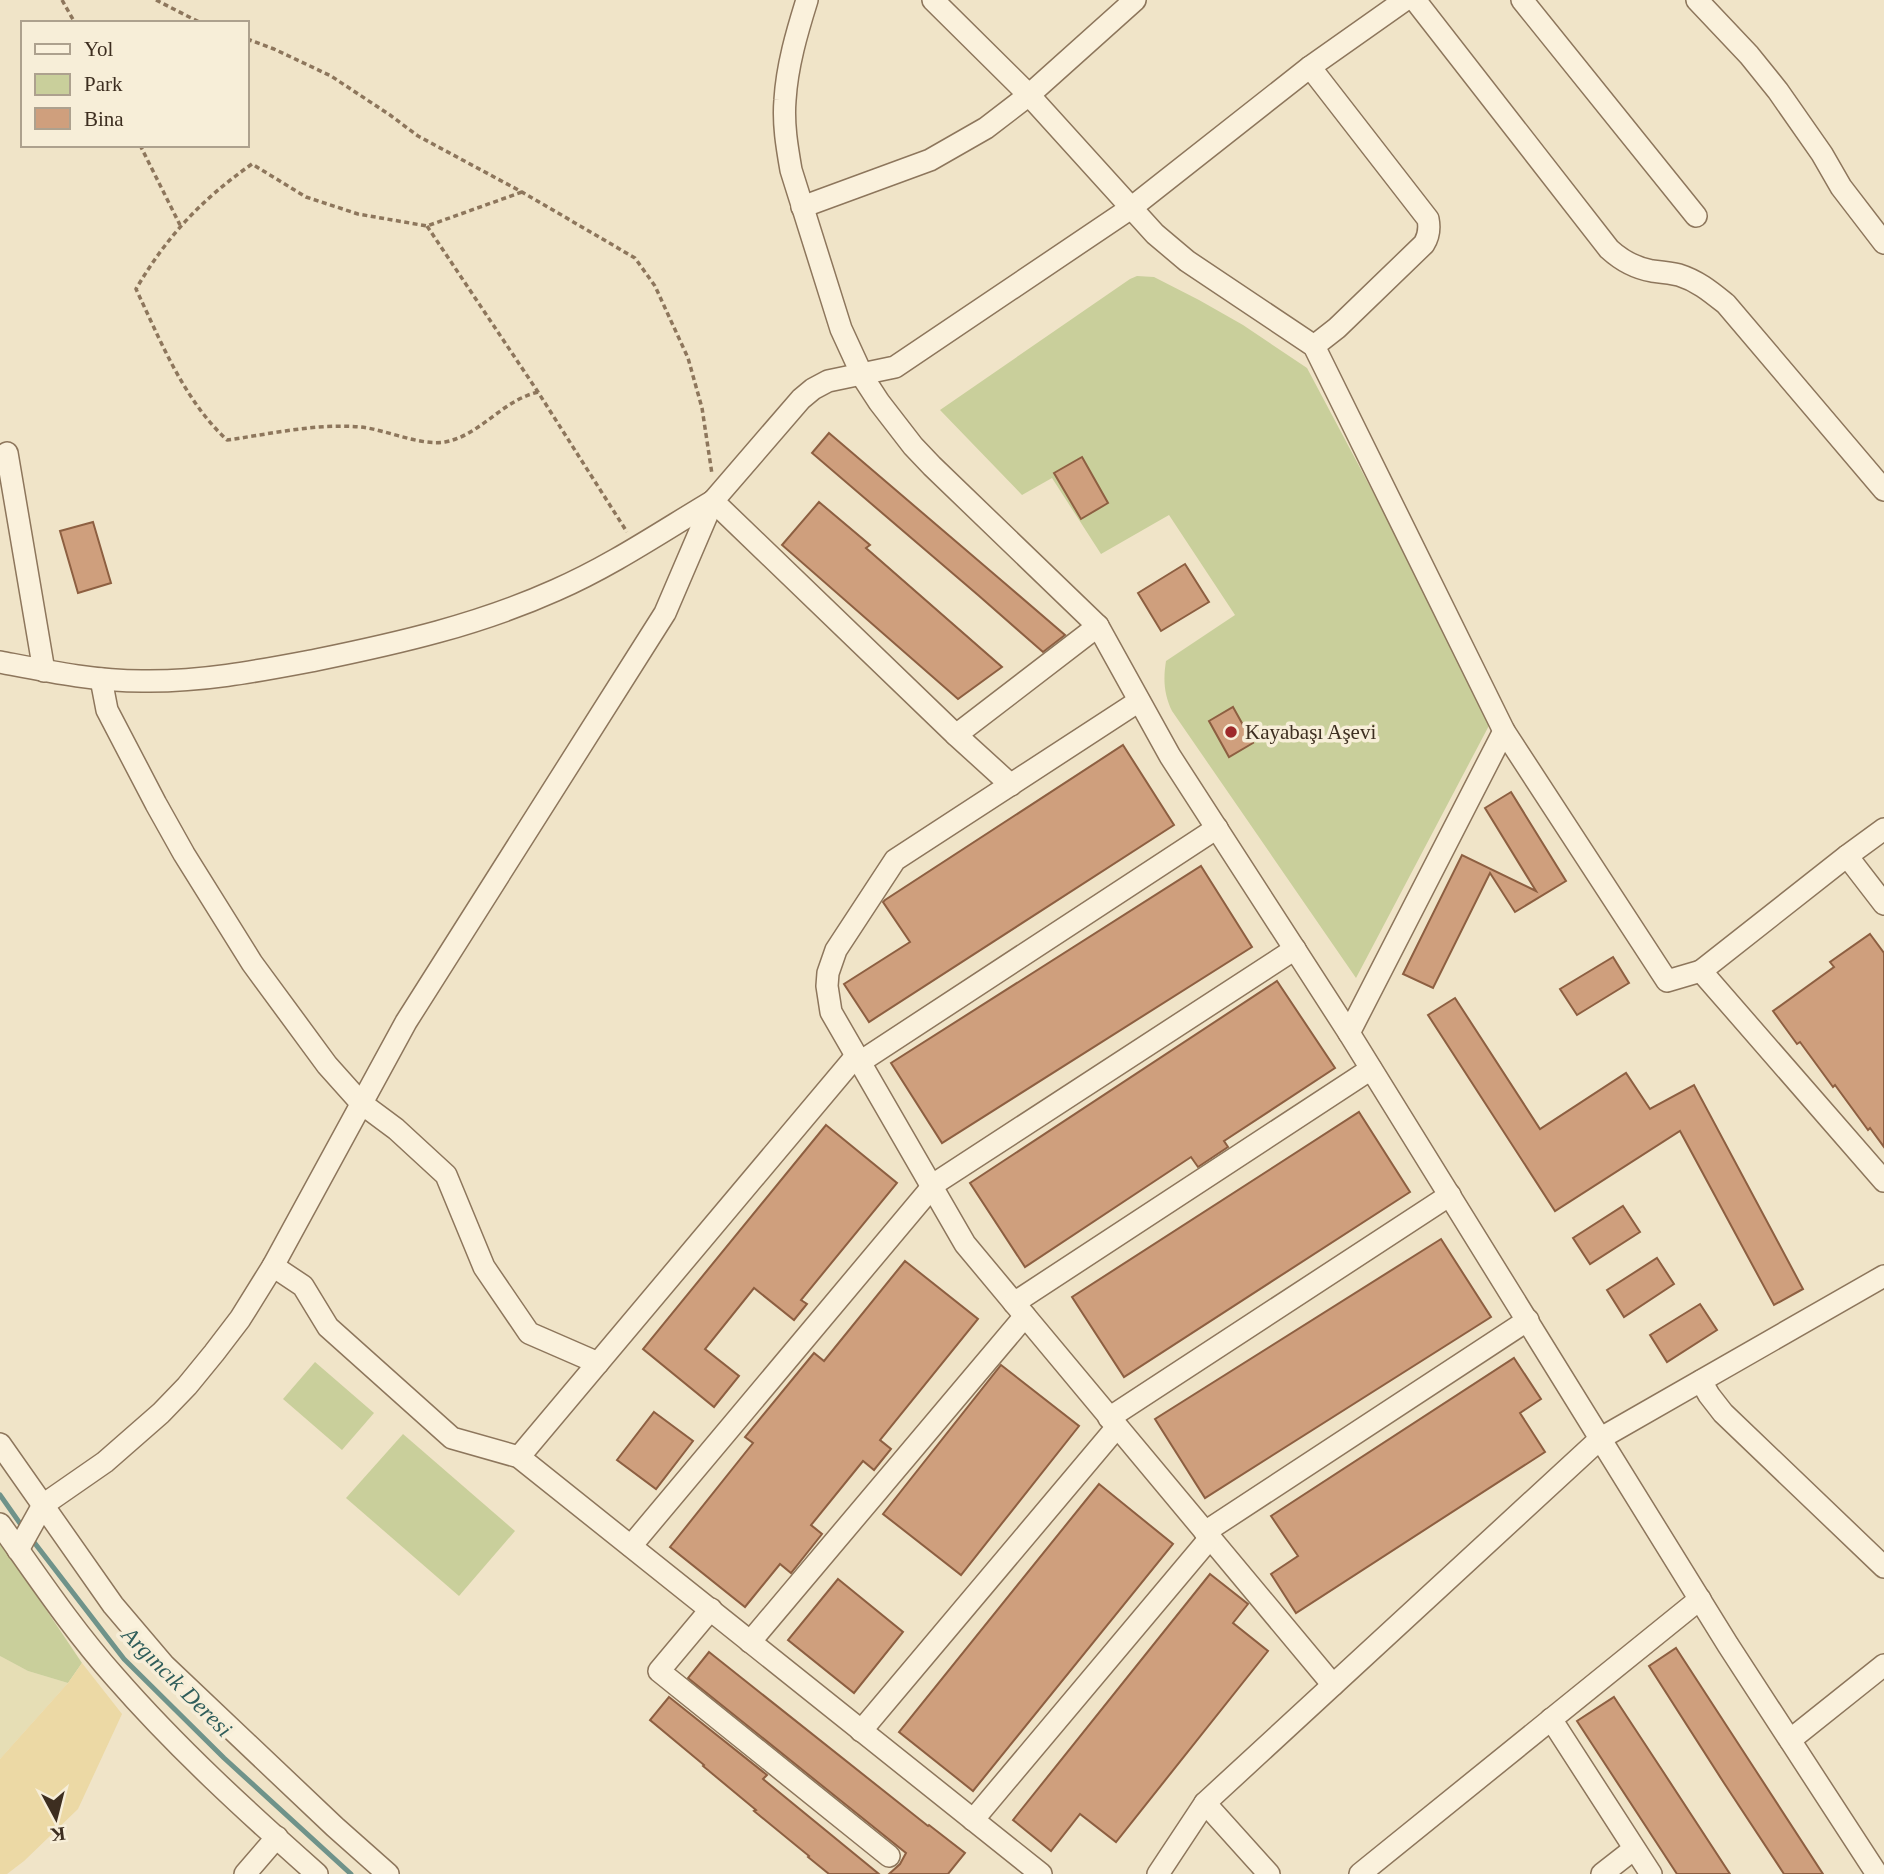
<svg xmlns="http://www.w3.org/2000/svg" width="1884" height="1874" viewBox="0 0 1884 1874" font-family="Georgia,serif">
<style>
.farmland{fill:#e6deb5}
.green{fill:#c9cf9b}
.sand{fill:#ecd9a5}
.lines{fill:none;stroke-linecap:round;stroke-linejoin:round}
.stream{stroke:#6f938a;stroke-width:5}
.building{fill:#cf9f7d;stroke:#8d5f41;stroke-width:2}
.minor-casing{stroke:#8d765c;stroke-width:24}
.path{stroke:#8d765c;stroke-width:3.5;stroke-dasharray:5 3.5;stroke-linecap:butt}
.minor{stroke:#faf1dc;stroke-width:21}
.poi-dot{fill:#9e2a2b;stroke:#f7eed8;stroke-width:2.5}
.labels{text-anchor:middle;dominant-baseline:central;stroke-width:7;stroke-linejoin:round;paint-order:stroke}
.poi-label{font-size:21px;fill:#3d2e20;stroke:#f7eed8;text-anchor:start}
.water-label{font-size:23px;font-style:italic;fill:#2f5d5a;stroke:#f7eed8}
</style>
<rect width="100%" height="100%" fill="#f0e4c8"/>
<polygon class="farmland" points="0,1656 28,1671 68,1683 0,1759"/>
<g class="green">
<path d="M1137,276L1154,277L1199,300L1243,325L1307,368L1493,718L1356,978L1172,711C1164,694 1163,680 1166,661L1235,615L1169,515L1101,554L1052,478L1022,495L940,410L1130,279Z"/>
<polygon points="315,1362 374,1413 342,1450 283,1399"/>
<polygon points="403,1434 515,1531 459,1596 346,1498"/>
<polygon points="0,1541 82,1663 68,1683 28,1671 0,1656"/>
</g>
<polygon class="sand" points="82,1663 122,1714 78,1809 24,1861 7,1874 0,1874 0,1759 68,1683"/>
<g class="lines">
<g class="stream">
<polyline points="0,1495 24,1529"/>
<polyline points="30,1537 124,1659 224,1758 351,1874"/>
</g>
</g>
<g class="building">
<polygon points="829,433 1008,586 1065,635 1043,652 978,595 812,453"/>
<polygon points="1082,457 1108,503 1081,519 1054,473"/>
<polygon points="819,502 870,545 866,548 1002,667 958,699 782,545"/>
<polygon points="93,522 111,583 78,593 60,531"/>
<polygon points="1185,564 1209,602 1161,631 1138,593"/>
<polygon points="1233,707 1253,743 1229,757 1209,721"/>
<polygon points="1123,745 1174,825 869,1022 844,984 910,942 883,902 885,900"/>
<polygon points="1511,792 1566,881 1515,912 1490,873 1433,988 1403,974 1462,855 1536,891 1485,808"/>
<polygon points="1201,866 1252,947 942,1143 891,1063"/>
<polygon points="1870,934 1884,953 1884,1147 1870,1128 1868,1130 1835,1085 1833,1087 1800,1042 1797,1044 1773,1011 1834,967 1830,962"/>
<polygon points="1613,957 1629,983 1577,1015 1560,989"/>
<polygon points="1277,981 1335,1068 1224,1141 1228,1147 1198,1167 1191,1157 1025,1267 970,1183"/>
<polygon points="1455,998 1540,1129 1626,1073 1650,1109 1694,1085 1803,1289 1774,1305 1680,1131 1555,1211 1428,1015"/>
<polygon points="1359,1112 1410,1192 1124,1377 1072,1297"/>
<polygon points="826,1125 897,1183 801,1300 807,1304 794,1320 754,1288 705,1349 739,1376 714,1407 643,1349"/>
<polygon points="1623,1206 1640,1232 1590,1264 1573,1238"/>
<polygon points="1441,1239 1491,1317 1205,1498 1155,1419"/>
<polygon points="1657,1258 1674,1284 1624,1317 1607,1290"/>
<polygon points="905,1261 978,1319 880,1440 891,1449 874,1470 863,1461 811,1525 822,1534 791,1573 780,1564 745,1607 670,1547 753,1443 745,1437 814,1353 824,1361"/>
<polygon points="1700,1304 1717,1330 1667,1362 1650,1335"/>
<polygon points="1514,1358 1541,1399 1520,1413 1545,1452 1296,1613 1271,1574 1298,1556 1271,1516"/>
<polygon points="1001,1365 1079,1426 961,1575 883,1514"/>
<polygon points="654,1412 693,1441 656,1489 617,1460"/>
<polygon points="1099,1484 1173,1544 973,1791 899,1732"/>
<polygon points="1210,1574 1248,1604 1233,1623 1268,1651 1116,1842 1080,1814 1051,1851 1013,1820"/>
<polygon points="838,1579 903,1632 854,1693 788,1640"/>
<polygon points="1676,1648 1756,1771 1823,1874 1784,1874 1724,1783 1649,1666"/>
<polygon points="709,1652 928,1826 929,1825 965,1853 948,1874 889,1874 900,1864 906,1853 688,1678"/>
<polygon points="669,1697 767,1775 763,1779 879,1874 829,1874 808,1857 809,1856 754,1811 756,1810 703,1766 704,1765 650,1720"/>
<polygon points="1614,1697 1662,1770 1730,1874 1677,1874 1609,1770 1577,1721"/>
</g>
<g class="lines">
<defs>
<g id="minor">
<path d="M807,0C797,32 787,66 785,100C783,124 787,147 791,170L841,329L864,379L879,402L913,446L932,466L1098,626L1170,756L1349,1033L1728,1645L1877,1874"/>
<polyline points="933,0 1029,95 1155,234 1187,261 1314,346 1504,731 1667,981 1701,971"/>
<path d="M1415,0L1609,249C1621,260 1635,268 1652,271C1661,272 1671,273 1679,275C1698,281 1711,292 1726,304L1884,490"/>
<polyline points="1522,0 1696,216"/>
<polyline points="1697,0 1749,55 1778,91 1822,154 1841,187 1884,243"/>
<path d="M1310,67L1428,219C1430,229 1429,236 1424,244L1337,328L1314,346"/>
<polyline points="802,207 930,160 986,128 1029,95 1135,0"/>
<polyline points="7,453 44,671"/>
<path d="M0,662C47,671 94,681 142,681C202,682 258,671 316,660C399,643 478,625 556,590C611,566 661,532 713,501"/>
<polyline points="101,679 107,710 156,804 184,854 252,963 327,1065 361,1103 396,1129 446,1175 484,1267 529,1333 598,1363"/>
<polyline points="1139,701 895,860 836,950 828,973 827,986 831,1012 965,1244 1333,1685"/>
<polyline points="956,735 1098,626"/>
<polyline points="1011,785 956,735 713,501 801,399 813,389 828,381 895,367 1131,208 1310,67 1405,0"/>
<polyline points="1884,829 1847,856 1701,971 1884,1181"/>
<polyline points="1847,856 1884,904"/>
<polyline points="1349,1033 1504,731"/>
<polyline points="860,1062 1217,828"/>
<polyline points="931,1186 1295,949"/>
<polyline points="273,1266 303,1286 328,1327 452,1438 519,1457 1041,1874"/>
<polyline points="1014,1303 1371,1069"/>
<polyline points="1701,1381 1709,1395 1723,1413 1884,1567"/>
<polyline points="1109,1418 1450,1195"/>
<polyline points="0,1444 113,1605 164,1665 335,1827 388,1874"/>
<polyline points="519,1457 856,1056"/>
<path d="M0,1524C37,1576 73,1630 115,1677C177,1748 247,1812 317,1874"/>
<polyline points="1205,1532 1528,1320"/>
<polyline points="631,1546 932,1187"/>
<polyline points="18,1550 43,1505 105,1462 161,1413 187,1386 214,1353 240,1319 273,1266 406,1022 665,613 713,501"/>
<polyline points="711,1609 659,1671 889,1856"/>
<polyline points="750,1642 1025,1316"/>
<polyline points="1551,1719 1651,1874"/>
<polyline points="861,1731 1117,1427"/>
<polyline points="1790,1740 1884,1665"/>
<polyline points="1205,1803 1269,1874"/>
<polyline points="973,1820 1210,1538"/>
<polyline points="245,1874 277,1837"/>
<polyline points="1158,1874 1205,1803 1601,1438 1884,1276"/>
<polyline points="1360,1874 1700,1599"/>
<polyline points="1602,1874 1634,1849"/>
</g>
</defs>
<use href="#minor" class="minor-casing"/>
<g class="path">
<polyline points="62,0 75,23"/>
<polyline points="156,0 201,23"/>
<polyline points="247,39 274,49 331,76 390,115 418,136 522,192 635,258 655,286 688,358 702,408 712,474"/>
<polyline points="140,145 180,225"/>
<path d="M522,192L427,226L358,214L306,197L252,164C202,199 167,236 136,289C161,342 184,400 227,440C271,434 316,423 361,427C387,430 420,446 445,442C481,435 501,401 538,392"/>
<polyline points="427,226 538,392 627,532"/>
</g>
<use href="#minor" class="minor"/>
</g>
<circle class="poi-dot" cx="1231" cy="732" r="7"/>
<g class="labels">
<g class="poi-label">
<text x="1245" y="732">Kayabaşı Aşevi</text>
</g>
<g class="water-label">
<text transform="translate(177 1682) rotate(45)">Argıncık Deresi</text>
</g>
</g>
<rect x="21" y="21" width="228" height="126" fill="#f7eed8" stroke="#ada18e" stroke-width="2"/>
<rect x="35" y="44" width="35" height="10" fill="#faf1dc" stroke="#ada18e" stroke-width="2"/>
<text x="84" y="56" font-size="21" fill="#3d2e20">Yol</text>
<rect x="35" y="74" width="35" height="21" fill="#c9cf9b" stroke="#ada18e" stroke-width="2"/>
<text x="84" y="91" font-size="21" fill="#3d2e20">Park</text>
<rect x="35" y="108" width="35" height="21" fill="#cf9f7d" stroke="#ada18e" stroke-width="2"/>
<text x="84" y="126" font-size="21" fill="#3d2e20">Bina</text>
<g transform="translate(56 1818) rotate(173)" stroke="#f7eed8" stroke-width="5" paint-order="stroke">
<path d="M0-5L12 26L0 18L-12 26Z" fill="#3d2e20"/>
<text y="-10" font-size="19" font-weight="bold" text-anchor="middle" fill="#3d2e20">K</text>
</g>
</svg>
